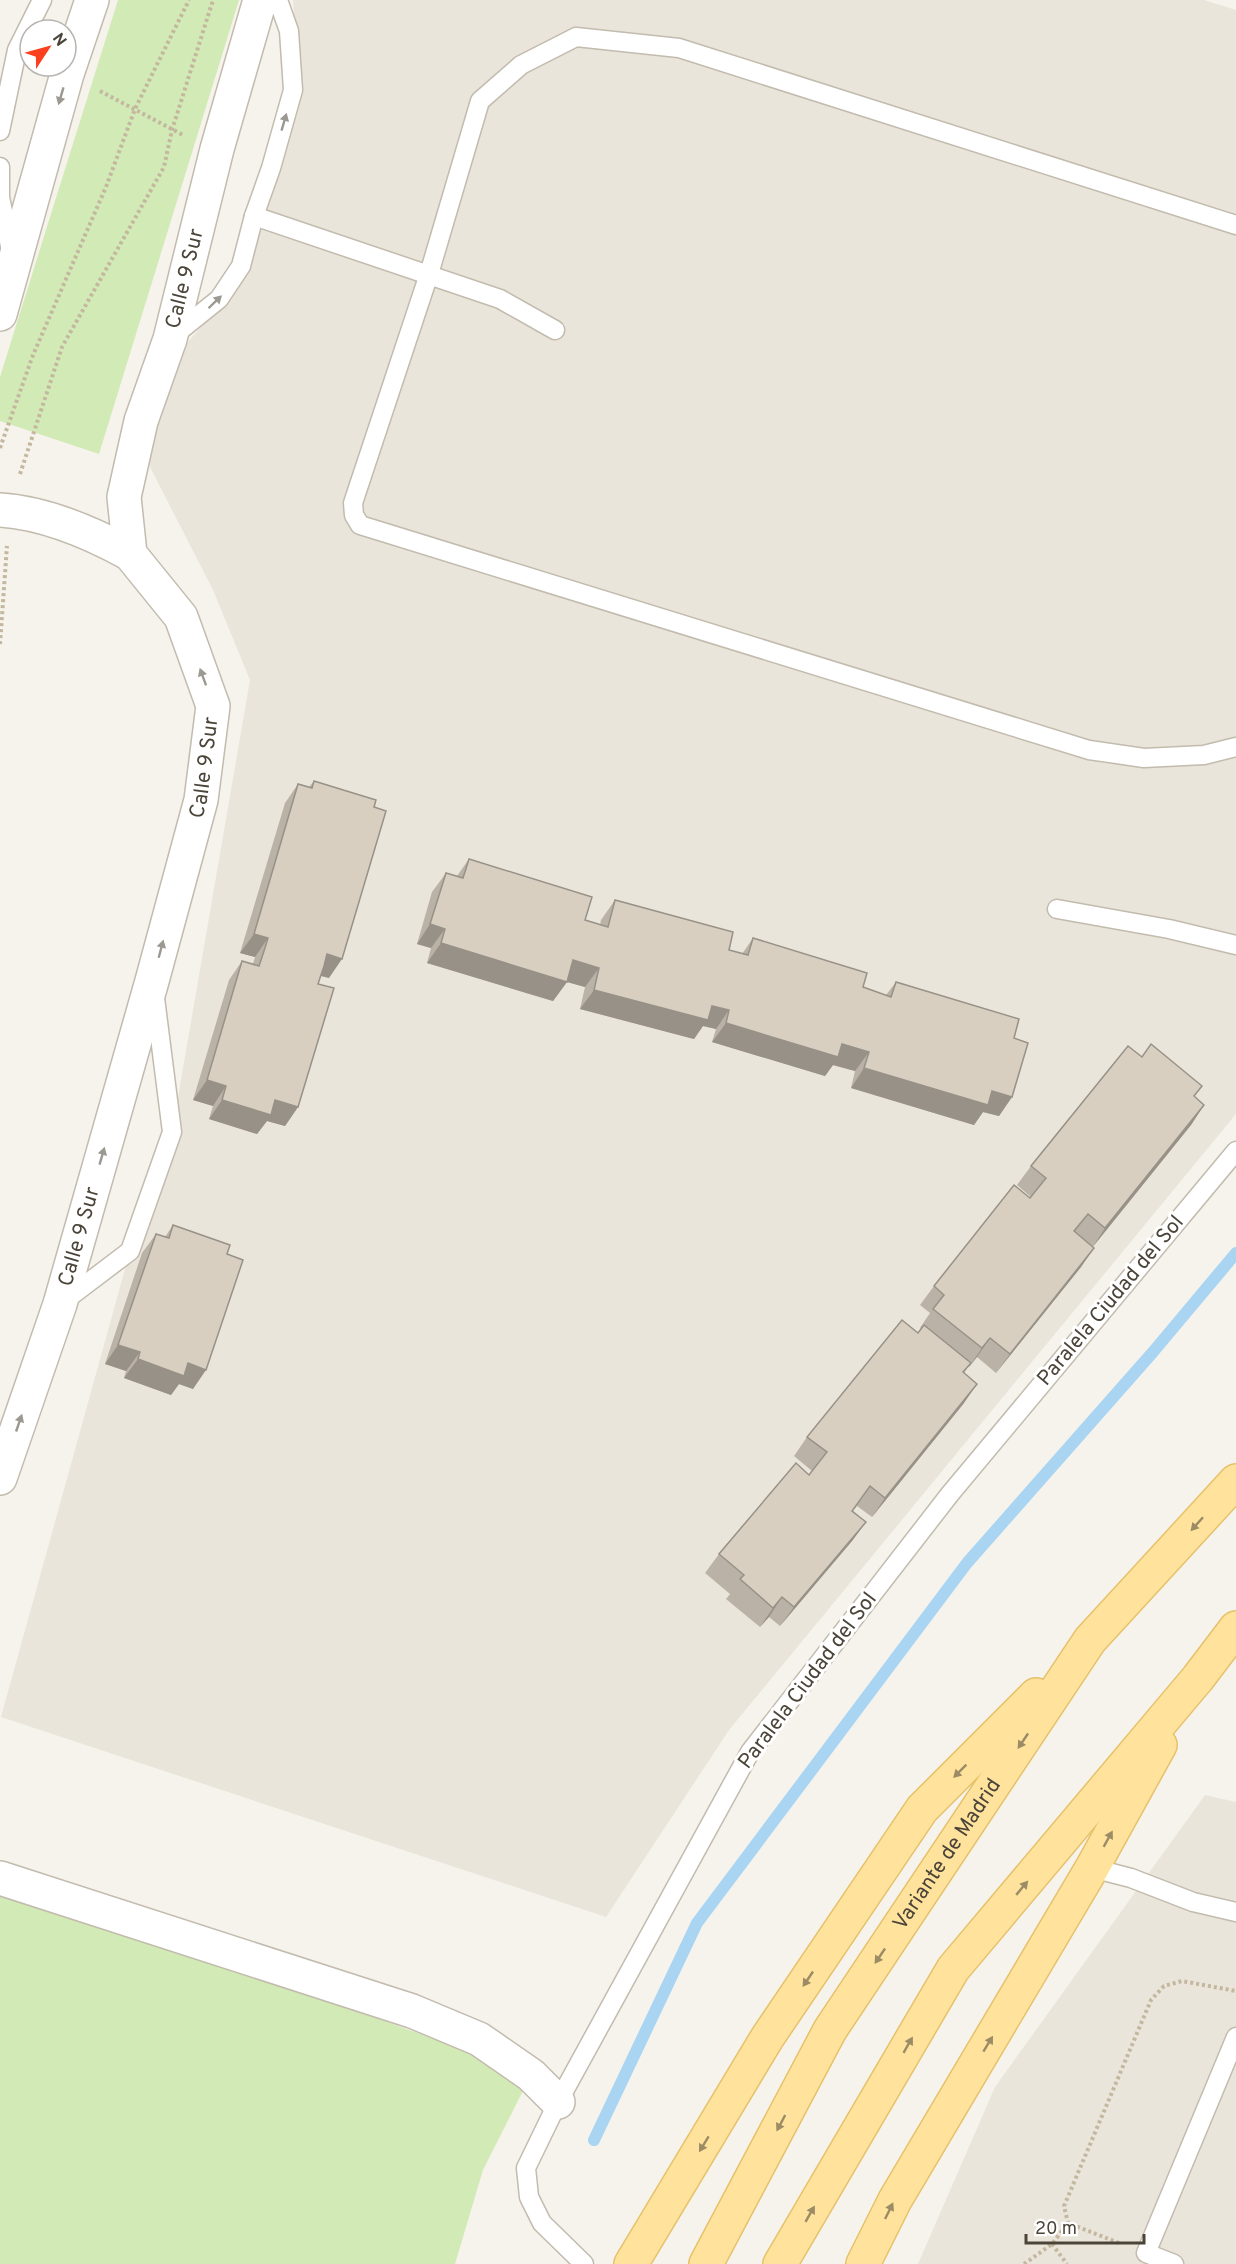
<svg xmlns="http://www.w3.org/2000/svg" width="1236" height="2264" viewBox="0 0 1236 2264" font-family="Overpass,sans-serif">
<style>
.residential{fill:#eae5da}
.green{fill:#d2eab5}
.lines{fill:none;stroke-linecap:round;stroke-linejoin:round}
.stream{stroke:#a9d4f2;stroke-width:12}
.lane-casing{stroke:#c2bbae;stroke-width:21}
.street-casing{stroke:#c2bbae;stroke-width:36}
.primary-casing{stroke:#e6c16a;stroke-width:36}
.path{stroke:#c4b79f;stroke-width:4;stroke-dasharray:3 3;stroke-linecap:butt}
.lane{stroke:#fff;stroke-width:18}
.street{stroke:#fff;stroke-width:33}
.primary{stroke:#ffe39c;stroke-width:33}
.wall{fill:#bab2a6}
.shaded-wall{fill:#979187}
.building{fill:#d8cfc1;stroke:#979187;stroke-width:1.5}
.oneway{fill:#9c9892}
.oneway2{fill:#9c8c66}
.labels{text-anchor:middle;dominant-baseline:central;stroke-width:6;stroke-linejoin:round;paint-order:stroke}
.street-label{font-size:21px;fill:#4b4439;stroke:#fff}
</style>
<rect width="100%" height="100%" fill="#f6f3ec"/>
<g class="residential">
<polygon points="293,0 1204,0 1236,10 1236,1114 729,1730 606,1917 1,1717 130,1251 172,1132 250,680 213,590 149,465 169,363 244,279 300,104"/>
<polygon points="1205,1795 1236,1802 1236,2264 918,2264 995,2087"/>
</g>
<g class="green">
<polygon points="118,0 239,0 99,454 0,421 0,377"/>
<polygon points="0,1879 531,2075 483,2170 455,2264 0,2264"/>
</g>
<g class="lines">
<polyline class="stream" points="594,2140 697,1923 967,1563 1153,1352 1236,1253"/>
<defs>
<g id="lane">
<polyline points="0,131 17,50 42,0"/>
<polyline points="0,167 0,197 11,251"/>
<polyline points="254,216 500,299 555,330"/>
<polyline points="1236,225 679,48 576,37 521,65 480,101 429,274 353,503 354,515 360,525 1089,750 1144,758 1204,755 1236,747"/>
<polyline points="173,336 219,299 241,266 254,216 271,168 293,90 289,31 278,0"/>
<polyline points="1057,909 1169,929 1236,945"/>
<polyline points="64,1301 130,1251 172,1132 155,998"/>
<polyline points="1092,1868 1131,1878 1193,1902 1236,1912"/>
<polyline points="584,2264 542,2223 529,2197 526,2168 558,2102 750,1752 950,1494 1236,1151"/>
<polyline points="1174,2264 1146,2253 1236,2037"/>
</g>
<g id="street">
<polyline points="0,314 67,74 92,0"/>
<path d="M0,510C46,513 90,532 130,554"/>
<path id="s1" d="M0,1478L60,1304L152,981L201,800L213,706L181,617L130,554L124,497L141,421L170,339L217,149L260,0"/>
<polyline points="0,1878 412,2011 479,2039 531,2075 558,2102"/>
</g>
<g id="primary">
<polyline points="631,2264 767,2038 922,1809 1036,1695"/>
<path id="s2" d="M706,2264L830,2030L1090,1640L1236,1481"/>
<polyline points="780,2264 953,1969 1198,1678 1236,1628"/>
<polyline points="863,2264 895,2200 1092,1868 1160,1745"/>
</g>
</defs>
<use href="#lane" class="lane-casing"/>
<use href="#street" class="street-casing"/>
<use href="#primary" class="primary-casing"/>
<g class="path">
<polyline points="100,91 183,135"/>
<polyline points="0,448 33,355 106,187 135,109 189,0"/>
<polyline points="20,474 62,347 164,167 172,130 213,0"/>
<polyline points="0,644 7,546"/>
<polyline points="1119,2243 1068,2223 1064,2206 1151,2000 1164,1986 1182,1981 1236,1991"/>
<polyline points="1052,2244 1067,2264"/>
<polyline points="1024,2264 1052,2244 1068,2223"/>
</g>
<use href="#lane" class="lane"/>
<use href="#street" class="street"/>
<use href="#primary" class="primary"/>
</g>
<g class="wall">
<polygon points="314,781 329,978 321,976 318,984 298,1107 285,1126 267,1121 257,1134 209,1119 213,1106 193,1100 229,980 242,961 253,964 255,957 240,953 285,803 298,784 309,787"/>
<polygon points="469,859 585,920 600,925 601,920 615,900 729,950 742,954 753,938 863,987 886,995 896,982 1014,1038 1012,1097 999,1116 983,1112 974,1125 851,1088 855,1071 833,1065 825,1076 712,1042 716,1029 703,1026 694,1039 580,1009 585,987 567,982 553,1001 427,963 431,948 417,944 432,892 446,873 457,876"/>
<polygon points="1195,1097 1204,1105 1191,1125 1093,1246 1094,1248 1081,1267 996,1373 977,1357 969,1367 968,1367 964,1373 964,1403 872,1517 857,1506 853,1511 866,1522 852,1541 780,1626 769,1617 760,1627 726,1599 730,1594 705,1573 719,1554 809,1475 812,1471 794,1456 807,1437 918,1333 921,1329 920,1328 930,1313 920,1305 934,1286 1030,1198 1031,1197 1017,1185 1031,1166"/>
<polygon points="173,1225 227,1254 193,1389 179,1384 171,1395 124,1378 126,1371 105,1364 142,1253 156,1234 165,1237"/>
</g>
<g class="shaded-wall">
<polygon points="430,924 445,929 431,948 417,944"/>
<polygon points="254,934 268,938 255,957 240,953"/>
<polygon points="441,943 567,982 553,1001 427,963"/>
<polygon points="327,954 342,959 329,978 314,974"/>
<polygon points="573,960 599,968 585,987 560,980"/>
<polygon points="594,990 712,1006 729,1010 716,1029 703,1026 694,1039 580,1009"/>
<polygon points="726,1023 842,1044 869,1052 855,1071 833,1065 825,1076 712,1042"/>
<polygon points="864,1068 992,1091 1012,1097 999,1116 983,1112 974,1125 851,1088"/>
<polygon points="207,1080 226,1086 213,1106 193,1100"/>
<polygon points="222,1100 275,1100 298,1107 285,1126 267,1121 257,1134 209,1119"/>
<polygon points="1204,1105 1191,1125 1092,1248 1105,1228"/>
<polygon points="1094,1248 1081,1267 996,1373 1010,1354"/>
<polygon points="990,1338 977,1357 969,1367 982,1348"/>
<polygon points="118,1345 140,1352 126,1371 105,1364"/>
<polygon points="138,1359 188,1363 206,1370 193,1389 179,1384 171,1395 124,1378"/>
<polygon points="977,1384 964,1403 872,1517 885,1498"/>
<polygon points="866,1522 852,1541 780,1626 794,1607"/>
<polygon points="782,1597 769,1617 760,1627 773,1608"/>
</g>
<g class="building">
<polygon points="314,781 376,800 374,807 386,811 342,959 327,954 324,966 318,984 334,988 298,1107 275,1100 271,1115 222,1100 226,1086 207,1080 242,961 259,966 265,948 268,938 254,934 298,784 312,788"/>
<polygon points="469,859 592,897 585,920 608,927 615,900 733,932 729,950 748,955 753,938 867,973 863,987 891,997 896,982 1019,1019 1014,1038 1028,1043 1012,1097 992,1091 988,1105 864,1068 869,1052 842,1044 838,1057 726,1023 729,1010 712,1006 708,1020 594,990 599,968 573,960 567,982 441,943 445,929 430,924 446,873 463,878"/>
<polygon points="1151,1044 1202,1086 1194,1096 1204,1105 1105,1228 1088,1214 1074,1231 1094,1248 1010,1354 990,1338 982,1348 933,1309 944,1295 934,1286 1014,1185 1030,1198 1046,1178 1031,1166 1128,1046 1142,1057"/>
<polygon points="173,1225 230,1245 227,1254 243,1260 206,1370 188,1363 184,1376 138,1359 140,1352 118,1345 156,1234 169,1238"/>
<polygon points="902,1320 918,1333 924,1325 971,1363 963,1372 977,1384 885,1498 870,1486 852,1511 866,1522 794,1607 782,1597 773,1608 740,1579 744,1575 719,1554 796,1463 809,1475 827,1452 807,1437"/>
</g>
<defs><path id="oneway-solid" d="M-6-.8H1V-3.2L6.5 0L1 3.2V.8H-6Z" transform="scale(1.5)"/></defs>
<g class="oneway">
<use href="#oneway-solid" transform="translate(61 96) rotate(106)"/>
<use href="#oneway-solid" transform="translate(284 122) rotate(-74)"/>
<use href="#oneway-solid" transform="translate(215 302) rotate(-44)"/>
<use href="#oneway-solid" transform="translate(203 677) rotate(-110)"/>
<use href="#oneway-solid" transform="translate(161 949) rotate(-75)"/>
<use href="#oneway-solid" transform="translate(102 1156) rotate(-74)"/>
<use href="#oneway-solid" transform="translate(19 1423) rotate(-71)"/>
</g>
<g class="oneway2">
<use href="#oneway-solid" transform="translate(1197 1524) rotate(132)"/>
<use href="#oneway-solid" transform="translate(1023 1741) rotate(124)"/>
<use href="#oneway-solid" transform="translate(960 1771) rotate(135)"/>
<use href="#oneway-solid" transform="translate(1108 1839) rotate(-61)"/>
<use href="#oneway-solid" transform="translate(1022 1888) rotate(-50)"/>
<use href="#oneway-solid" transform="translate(880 1956) rotate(124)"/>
<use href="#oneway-solid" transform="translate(808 1979) rotate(124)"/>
<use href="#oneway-solid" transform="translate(988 2044) rotate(-59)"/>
<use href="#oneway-solid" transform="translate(908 2045) rotate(-60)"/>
<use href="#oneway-solid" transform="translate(781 2123) rotate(118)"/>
<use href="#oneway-solid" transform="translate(704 2144) rotate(121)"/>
<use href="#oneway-solid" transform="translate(889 2211) rotate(-64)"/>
<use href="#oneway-solid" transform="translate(810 2214) rotate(-60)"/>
</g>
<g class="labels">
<g class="street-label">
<text stroke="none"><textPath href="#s1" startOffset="1262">Calle 9 Sur</textPath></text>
<text stroke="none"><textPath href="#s1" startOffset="740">Calle 9 Sur</textPath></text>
<text stroke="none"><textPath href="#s1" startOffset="254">Calle 9 Sur</textPath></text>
<text transform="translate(1111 1301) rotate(-50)">Paralela Ciudad del Sol</text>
<text transform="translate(808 1681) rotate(-53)">Paralela Ciudad del Sol</text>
<text stroke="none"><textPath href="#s2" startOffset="476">Variante de Madrid</textPath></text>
</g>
</g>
<g transform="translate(48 48) rotate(54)"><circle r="28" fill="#ffffff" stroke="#b7b4b0" stroke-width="1.5"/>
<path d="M0-4.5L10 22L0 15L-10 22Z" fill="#fc3f1d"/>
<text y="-9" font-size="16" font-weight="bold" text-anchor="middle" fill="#4b4439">N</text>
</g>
<path d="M1026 2234v9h118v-9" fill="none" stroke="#4b4439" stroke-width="3"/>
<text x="1035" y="2234" font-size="18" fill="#4b4439" stroke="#ffffff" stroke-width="4.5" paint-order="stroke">20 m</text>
</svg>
